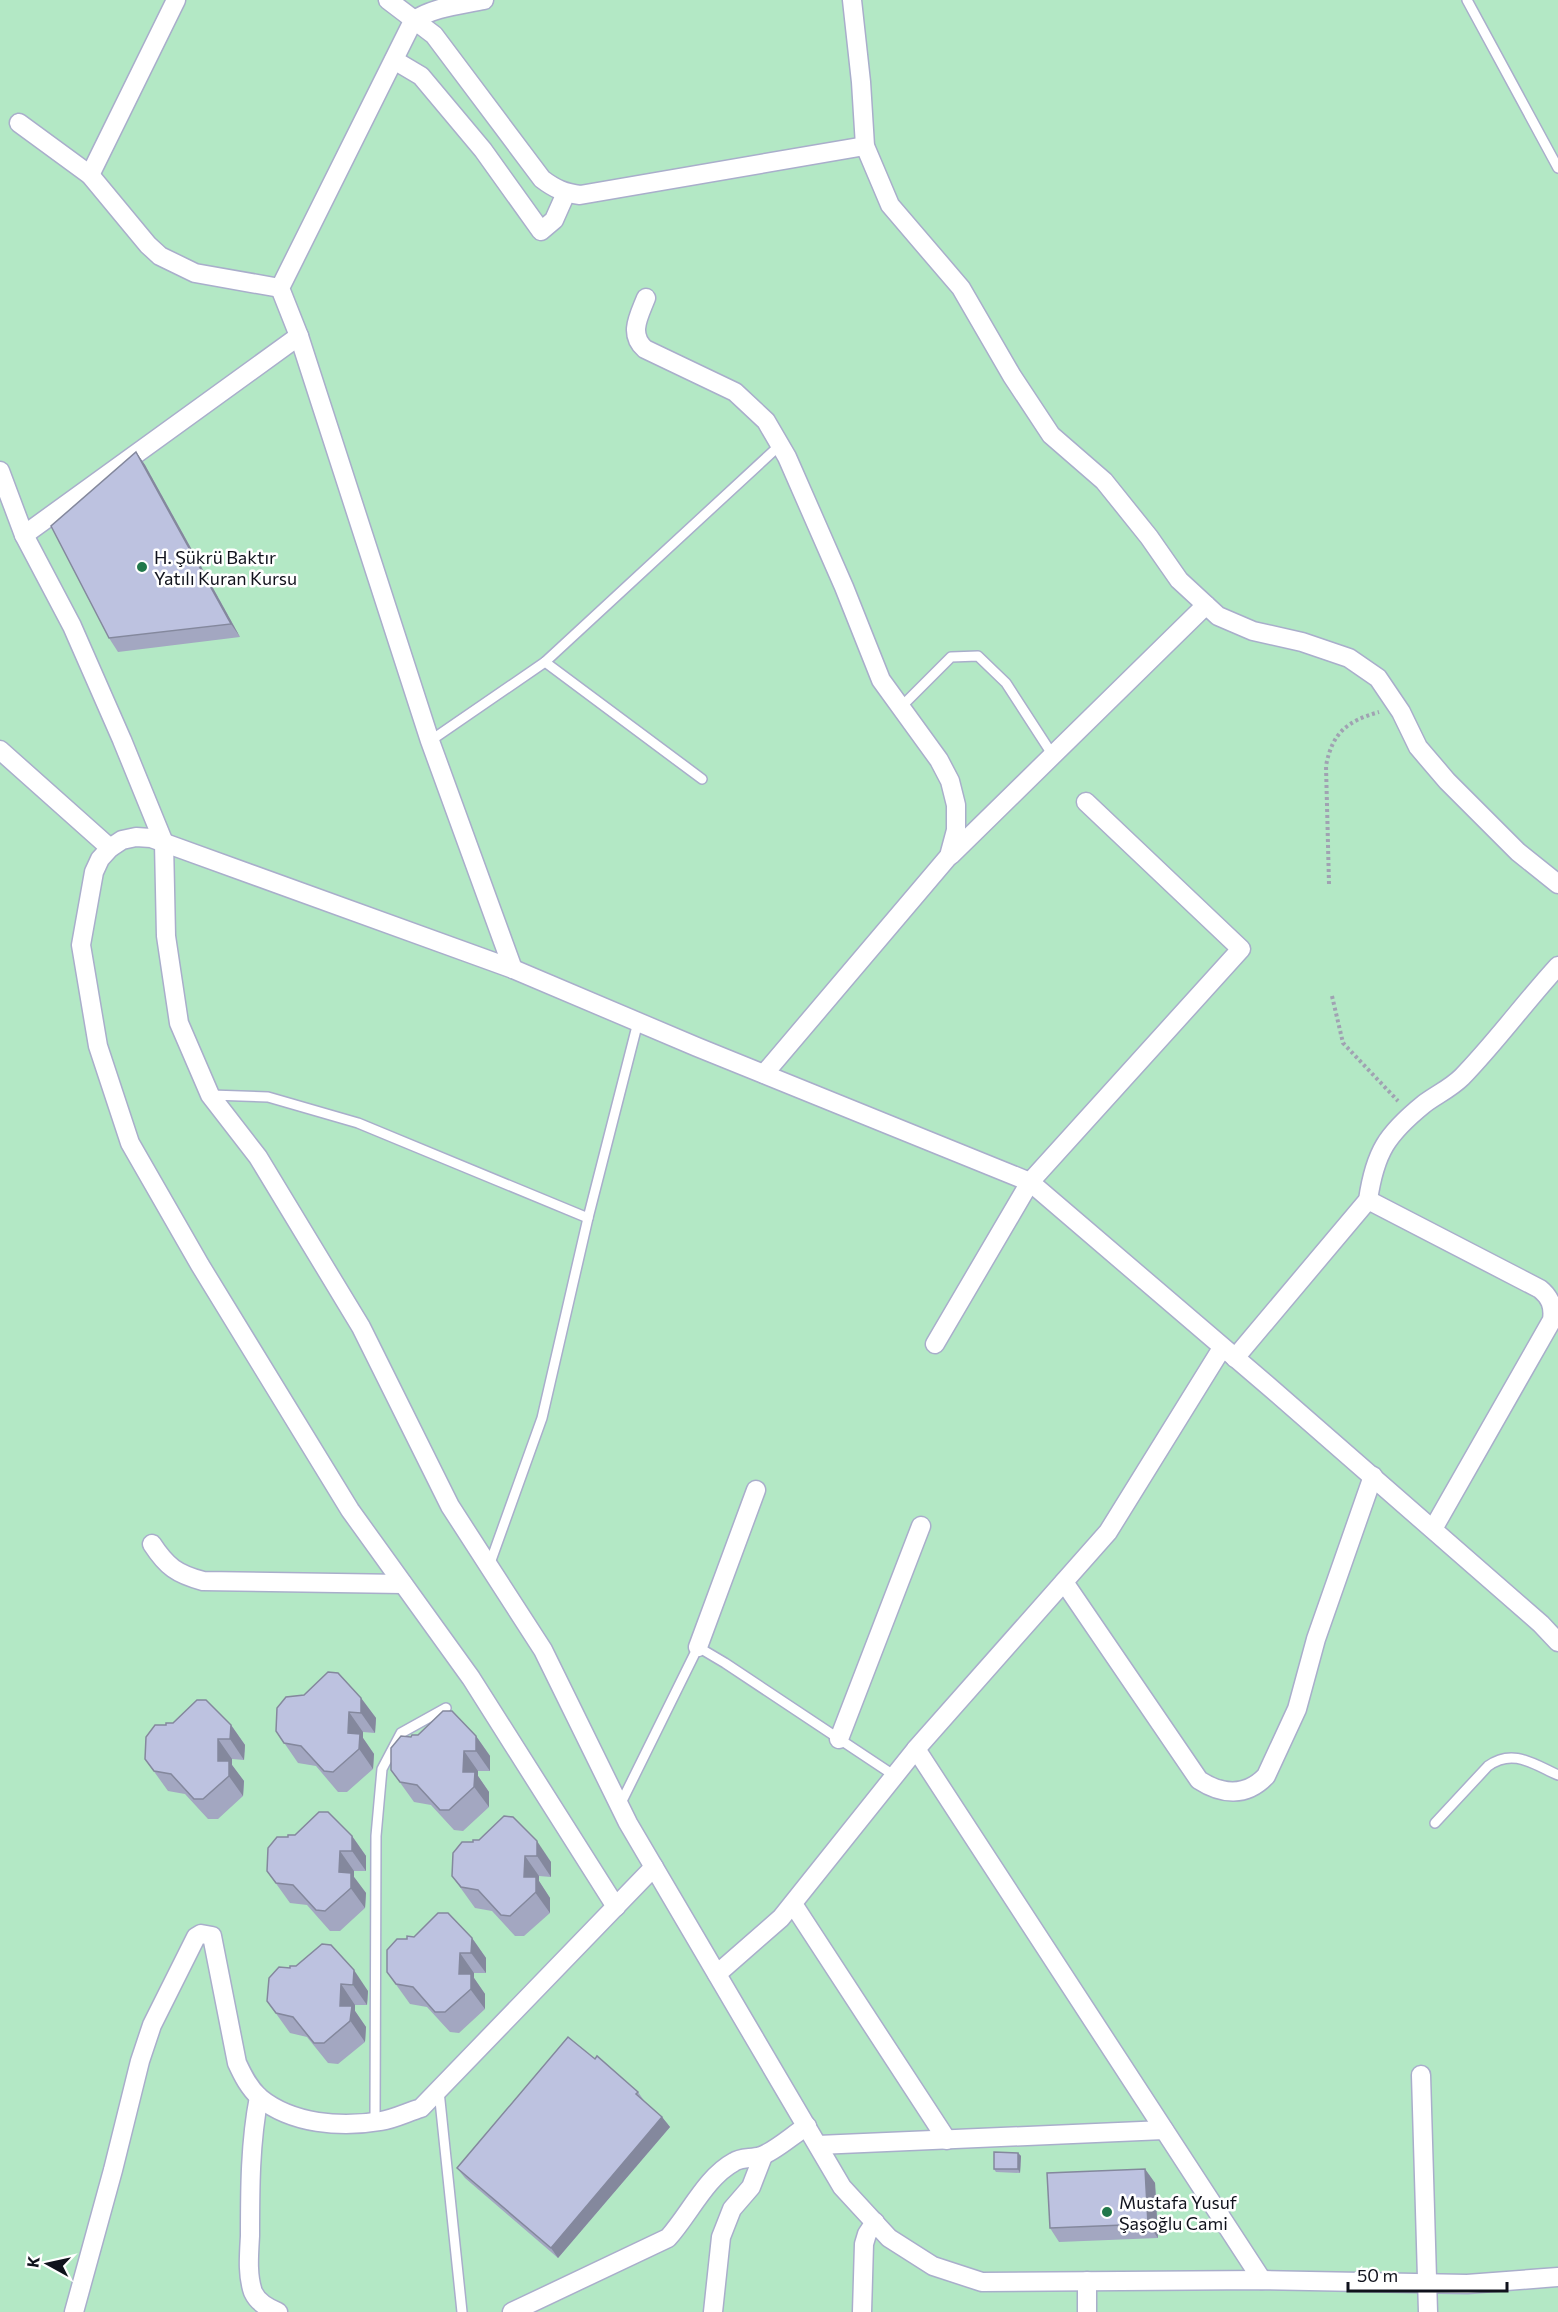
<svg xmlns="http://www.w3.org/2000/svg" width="1558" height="2312" viewBox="0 0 1558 2312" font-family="Commissioner,sans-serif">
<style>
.green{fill:#b3e8c5}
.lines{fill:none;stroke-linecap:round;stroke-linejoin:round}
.lane-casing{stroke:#a9aecb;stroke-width:12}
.street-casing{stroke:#a9aecb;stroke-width:21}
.path{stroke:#a0a2b2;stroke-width:4;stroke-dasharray:3 3;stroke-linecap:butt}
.lane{stroke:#fff;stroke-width:9}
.street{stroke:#fff;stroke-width:18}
.wall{fill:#a3a7c1}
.shaded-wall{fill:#84889d}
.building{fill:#bdc2e0;stroke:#84889d;stroke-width:1.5}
.poi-dot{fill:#21784b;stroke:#fff;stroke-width:2}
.labels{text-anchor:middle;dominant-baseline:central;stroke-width:5;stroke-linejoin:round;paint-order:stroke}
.poi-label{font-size:18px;fill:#10121c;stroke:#fff;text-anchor:start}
</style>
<rect width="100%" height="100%" fill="#e4e7f9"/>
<rect class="green" x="0" y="0" width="1558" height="2312"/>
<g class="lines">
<defs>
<g id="lane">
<polyline points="1467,0 1558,168"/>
<polyline points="545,662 702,779"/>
<polyline points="901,707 951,657 978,656 1006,683 1052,754"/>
<polyline points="430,741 545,662 780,445"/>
<polyline points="211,1095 268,1097 358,1123 588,1218"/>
<polyline points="489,1566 542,1418 588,1218 638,1022"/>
<polyline points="620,1805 698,1647 725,1663 895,1776"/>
<path d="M1435,1823L1488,1766C1513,1748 1533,1764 1558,1775"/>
<polyline points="439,2091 462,2312"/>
<polyline points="375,2121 376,1836 382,1769 401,1733 446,1708"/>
</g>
<g id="street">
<path d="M388,0L434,35L542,179C555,189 565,193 580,195L865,146"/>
<path d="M484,0C460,5 433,7 413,21L280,288L299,336L430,741L513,969"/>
<polyline points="852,0 861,82 865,146 890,205 961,288 1012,376 1051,435 1104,481 1149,537 1179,580 1218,616 1253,631 1302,642 1349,658 1378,678 1401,712 1418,747 1447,781 1518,852 1558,884"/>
<polyline points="394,60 421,76 483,150 541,231 554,220 566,193"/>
<polyline points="19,123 90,175 148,245 160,256 195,273 280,288"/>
<polyline points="90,175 176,0"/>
<path d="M646,298C639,316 628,334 645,349L735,392L766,421L787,457L844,587L881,680L939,760L950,781L956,805V830L949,856L764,1074"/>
<polyline points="0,471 24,535 72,626 122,740 164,843 166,936 179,1023 210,1095 258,1157 361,1327 450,1506 543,1650 628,1823 842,2187 889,2238 933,2266 982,2282 1262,2280 1467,2284 1558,2277"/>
<polyline points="24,535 299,336"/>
<polyline points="0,750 110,848"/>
<polyline points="951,855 1206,605"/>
<path d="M1368,1200L1540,1289C1550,1297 1554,1306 1552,1320L1433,1529"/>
<polyline points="935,1344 1030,1182 1241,949 1086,802"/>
<path d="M1235,1358L1368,1200C1375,1152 1387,1134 1424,1104C1436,1095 1451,1088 1462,1077C1496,1042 1525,1002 1558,966"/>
<path d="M152,1544C167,1567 177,1574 203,1581L403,1584"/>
<path d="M1064,1582L1199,1780C1222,1795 1246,1797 1266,1776L1297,1709L1316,1639L1373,1476"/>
<polyline points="698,1647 756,1490"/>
<polyline points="839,1739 921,1526"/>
<polyline points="916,1749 1262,2280"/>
<polyline points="793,1904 947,2140"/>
<polyline points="616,1907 471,1678 350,1510 200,1265 130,1143 98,1046 81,945 94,872 100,859 110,848 122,840 136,837 151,838 513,969 697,1047 1030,1182 1273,1390 1541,1624 1558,1642"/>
<polyline points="717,1974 781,1918 916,1749 1108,1532 1222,1348"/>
<polyline points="1421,2075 1428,2312"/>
<path d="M259,2097C250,2142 250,2190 250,2236C249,2254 247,2275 253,2292C258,2303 268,2308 278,2312"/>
<polyline points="818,2145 1164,2130"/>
<path d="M74,2312L113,2170L140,2061L152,2025L196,1937L201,1934L212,1936L237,2063C243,2076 249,2088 260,2098C292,2124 341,2128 381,2121C394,2119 408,2112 421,2108L654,1867"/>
<path d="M512,2312L668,2238C689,2215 706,2177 734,2162C741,2157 752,2159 761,2156C774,2152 794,2134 807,2126"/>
<polyline points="713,2312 721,2237 732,2209 751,2187 763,2156"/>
<polyline points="862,2312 864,2244 867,2234 875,2222"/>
<polyline points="1087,2312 1087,2281"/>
</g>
</defs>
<use href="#lane" class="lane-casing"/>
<use href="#street" class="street-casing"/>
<g class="path">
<path d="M1329,884L1326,766C1332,733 1347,721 1379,712"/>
<polyline points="1332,996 1343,1043 1398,1101"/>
</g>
<use href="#lane" class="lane"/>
<use href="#street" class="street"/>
</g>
<g class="wall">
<polygon points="136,452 145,465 240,637 118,652 109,638"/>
<polygon points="361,1698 376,1718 375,1733 363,1732 363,1738 374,1754 373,1769 347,1792 338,1792 316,1766 298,1763 276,1731"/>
<polygon points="173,1723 231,1725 245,1745 244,1760 232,1759 232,1765 244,1781 243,1796 218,1819 208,1819 185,1794 168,1791 145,1759 166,1725"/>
<polygon points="476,1736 490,1756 490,1771 478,1771 478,1776 489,1792 489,1807 463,1831 454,1830 431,1805 414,1802 391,1770"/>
<polygon points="504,1816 551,1862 551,1877 539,1876 539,1881 550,1898 550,1913 524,1936 515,1936 492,1911 475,1908 452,1876 473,1842 479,1840"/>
<polygon points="352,1836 366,1856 366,1871 354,1871 354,1877 366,1893 365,1908 340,1931 330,1931 307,1905 290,1903 267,1871"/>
<polygon points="472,1938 486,1958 486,1973 474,1973 474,1978 485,1994 485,2009 459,2033 450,2032 427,2007 410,2004 387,1972"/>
<polygon points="296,1966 368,1991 367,2005 355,2005 355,2011 366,2027 365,2042 338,2064 328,2063 307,2037 290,2033 267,2001 290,1968"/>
<polygon points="638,2092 645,2102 662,2117 670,2127 558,2258 465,2178 457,2168"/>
<polygon points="1018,2153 1021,2156 1020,2173 996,2172 994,2169"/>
<polygon points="1145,2169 1155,2183 1158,2238 1059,2242 1050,2228"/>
</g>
<g class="shaded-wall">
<polygon points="136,452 145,465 240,637 231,624"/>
<polygon points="361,1698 376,1718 375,1733 361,1713"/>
<polygon points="349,1712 363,1732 363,1738 374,1754 373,1769 348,1733"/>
<polygon points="231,1725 245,1745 244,1760 230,1739"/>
<polygon points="476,1736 490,1756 490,1771 476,1751"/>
<polygon points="218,1739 232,1759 232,1765 244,1781 243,1796 218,1761"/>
<polygon points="464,1751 478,1771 478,1776 489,1792 489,1807 463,1772"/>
<polygon points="352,1836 366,1856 366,1871 352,1851"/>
<polygon points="537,1841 551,1862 551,1877 537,1856"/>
<polygon points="340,1851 354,1871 354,1877 366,1893 365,1908 339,1872"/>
<polygon points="525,1856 539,1876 539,1881 550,1898 550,1913 524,1877"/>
<polygon points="472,1938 486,1958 486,1973 471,1953"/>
<polygon points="460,1953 474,1973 474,1978 485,1994 485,2009 459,1974"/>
<polygon points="354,1970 368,1991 367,2005 353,1985"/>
<polygon points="341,1984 355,2005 355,2011 366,2027 365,2042 340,2006"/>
<polygon points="662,2117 670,2127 558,2258 551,2248"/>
<polygon points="1018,2153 1021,2156 1020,2173 1018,2169"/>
<polygon points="1145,2169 1155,2183 1158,2238 1148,2224"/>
</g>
<g class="building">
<polygon points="136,452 231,624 109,638 51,526"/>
<polygon points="328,1672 338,1673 361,1698 361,1713 349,1712 348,1733 360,1734 359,1749 333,1772 324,1771 301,1746 284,1743 276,1731 277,1708 286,1697 304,1695"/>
<polygon points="197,1700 206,1700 231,1725 230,1739 218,1739 218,1761 229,1761 229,1776 203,1799 194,1799 171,1774 154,1771 145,1759 146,1737 155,1725 166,1725 166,1723 173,1723"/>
<polygon points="443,1711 452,1711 476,1736 476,1751 464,1751 463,1772 475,1772 474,1787 449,1810 440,1810 417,1785 400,1782 391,1770 391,1748 401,1736 411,1737 412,1735 418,1735"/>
<polygon points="319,1812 328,1812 352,1836 352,1851 340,1851 339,1872 351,1873 351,1888 325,1911 316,1910 293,1885 276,1883 267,1871 268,1848 277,1837 288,1837 288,1835 295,1835"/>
<polygon points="504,1816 513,1817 537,1841 537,1856 525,1856 524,1877 536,1877 536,1892 510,1916 501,1915 478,1890 461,1887 452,1876 453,1853 462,1842 473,1842 473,1840 479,1840"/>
<polygon points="438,1913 448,1913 472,1938 471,1953 460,1953 459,1974 471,1974 471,1989 445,2012 435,2012 413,1987 396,1984 387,1972 387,1950 397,1939 407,1939 407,1936 414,1937"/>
<polygon points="322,1944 331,1945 354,1970 353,1985 341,1984 340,2006 352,2006 350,2021 324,2043 314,2043 293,2017 276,2013 267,2001 269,1978 279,1967 290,1968 290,1966 296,1966"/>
<polygon points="568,2037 595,2059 597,2056 638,2092 636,2094 662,2117 551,2248 457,2168"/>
<polygon points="994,2152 1018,2153 1018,2169 994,2169"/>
<polygon points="1145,2169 1148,2224 1050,2228 1047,2173"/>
</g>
<g class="poi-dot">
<circle cx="142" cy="567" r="6"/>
<circle cx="1107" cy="2212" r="6"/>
</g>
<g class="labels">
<g class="poi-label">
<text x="154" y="557">H. Şükrü Baktır<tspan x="154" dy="21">Yatılı Kuran Kursu</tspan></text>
<text x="1119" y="2202">Mustafa Yusuf<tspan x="1119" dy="21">Şaşoğlu Cami</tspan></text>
</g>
</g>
<g transform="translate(48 2264) rotate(278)" stroke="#ffffff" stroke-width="4.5" paint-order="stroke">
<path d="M0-4.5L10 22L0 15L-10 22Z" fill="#10121c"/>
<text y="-9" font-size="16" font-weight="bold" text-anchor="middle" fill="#10121c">K</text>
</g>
<path d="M1348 2282v9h159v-9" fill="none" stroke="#10121c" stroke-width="3"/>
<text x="1357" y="2282" font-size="18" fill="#10121c" stroke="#ffffff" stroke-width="4.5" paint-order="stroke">50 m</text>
</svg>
